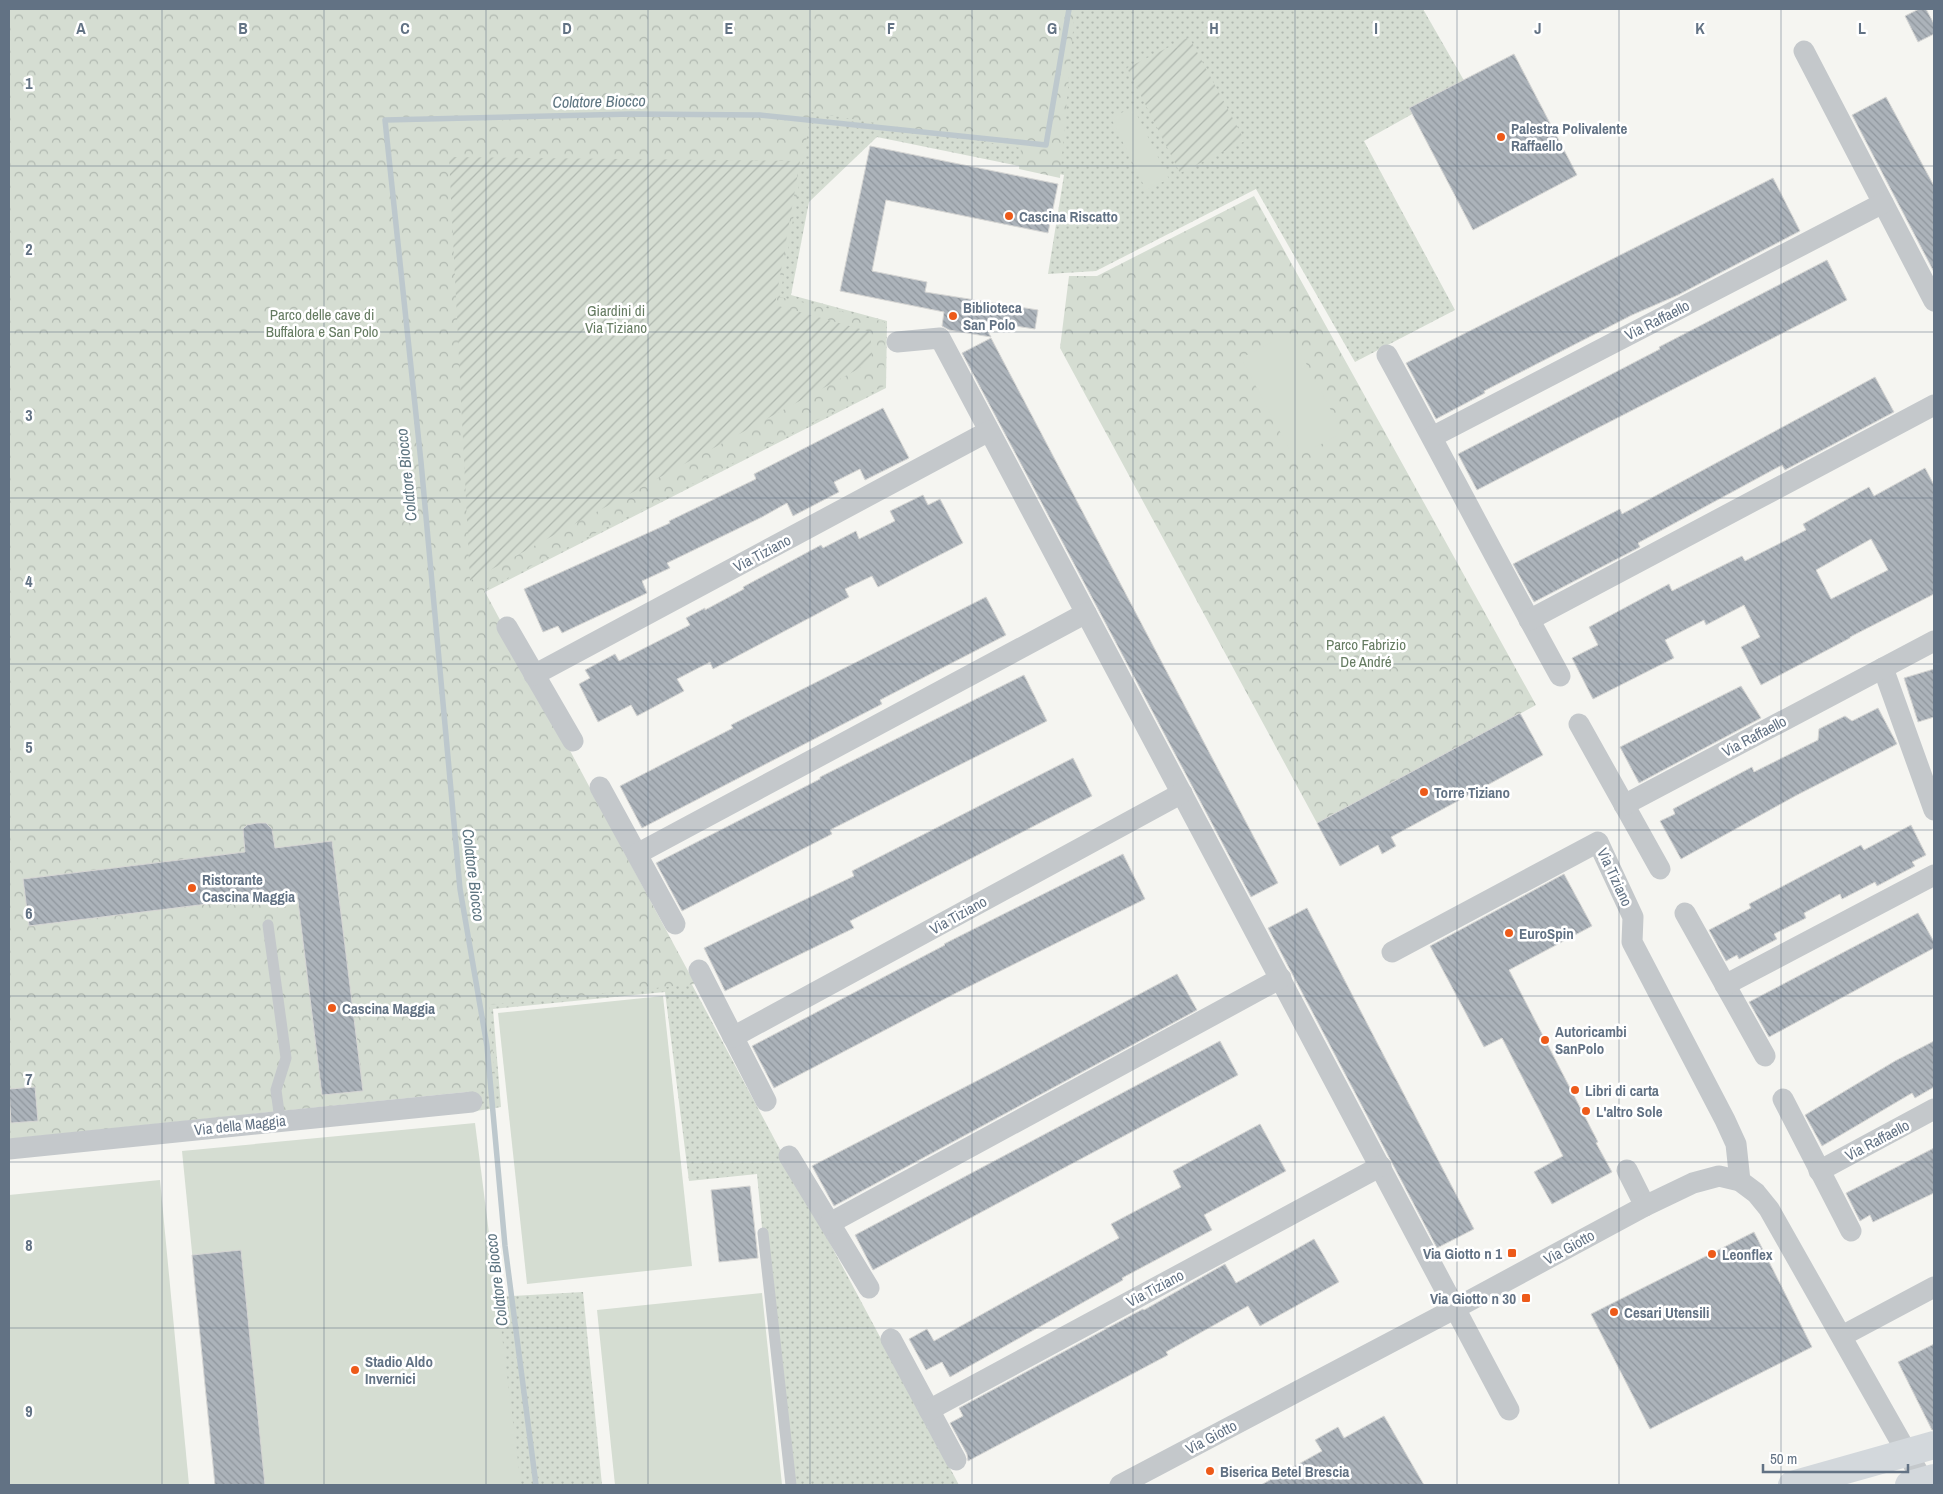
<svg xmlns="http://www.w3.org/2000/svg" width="1943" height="1494" viewBox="0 0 1943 1494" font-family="'Archivo Narrow',sans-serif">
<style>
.grass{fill:url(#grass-dots)}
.park{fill:url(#park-crowns)}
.garden{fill:url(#garden-furrows)}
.pitch{fill:#d5ddd2}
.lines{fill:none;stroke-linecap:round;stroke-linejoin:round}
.stream{stroke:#bdc8cd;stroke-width:5.5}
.building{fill:url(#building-back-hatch);stroke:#d6d6d4;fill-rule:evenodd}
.lane{stroke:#c4c8cb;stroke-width:11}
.street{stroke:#c4c8cb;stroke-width:21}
.secondary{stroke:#d3d8dc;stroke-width:28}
.grid{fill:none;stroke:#627284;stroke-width:1;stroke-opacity:0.55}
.poi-dot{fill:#ed5a19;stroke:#fff;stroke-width:2}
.labels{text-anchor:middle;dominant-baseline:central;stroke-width:5;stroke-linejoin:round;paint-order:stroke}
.poi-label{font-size:15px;font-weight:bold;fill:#627284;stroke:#fff;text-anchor:start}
.park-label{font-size:15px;fill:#657b61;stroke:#fff}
.street-label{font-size:15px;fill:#627284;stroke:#fff}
.water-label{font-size:16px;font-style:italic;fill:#5e7581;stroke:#fff}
.grid-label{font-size:16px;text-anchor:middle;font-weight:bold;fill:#627284;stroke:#fff;stroke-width:5;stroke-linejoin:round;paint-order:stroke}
</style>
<defs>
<pattern id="grass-dots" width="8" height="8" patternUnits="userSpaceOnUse" patternTransform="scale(1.25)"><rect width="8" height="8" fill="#d5ddd2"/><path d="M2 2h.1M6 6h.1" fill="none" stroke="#b0b8b0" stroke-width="1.8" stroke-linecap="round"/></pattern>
<pattern id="park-crowns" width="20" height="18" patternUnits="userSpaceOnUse" patternTransform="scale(1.25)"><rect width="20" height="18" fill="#d5ddd2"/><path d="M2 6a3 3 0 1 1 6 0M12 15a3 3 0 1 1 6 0" fill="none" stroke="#b0b8b0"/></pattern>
<pattern id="garden-furrows" width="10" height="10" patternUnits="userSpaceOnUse" patternTransform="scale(1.25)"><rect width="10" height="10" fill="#d5ddd2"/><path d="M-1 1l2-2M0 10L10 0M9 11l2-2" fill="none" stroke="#b0b8b0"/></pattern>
<pattern id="building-back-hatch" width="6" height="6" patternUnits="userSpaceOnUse" patternTransform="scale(1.25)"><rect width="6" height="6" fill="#acb3ba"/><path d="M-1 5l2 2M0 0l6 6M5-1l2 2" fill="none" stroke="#8f969d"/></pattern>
</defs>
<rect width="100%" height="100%" fill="#f5f5f1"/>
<g class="grass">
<polygon points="1047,9 1423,9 1466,84 1364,141 1455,310 1355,362 1256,189 1096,271 1048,274 1064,175 877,137 809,202 791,295 887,321 886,388 483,593 959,1485 786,1485 757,1174 689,1181 665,992 493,1009 501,1107 470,1112 402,97"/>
<polygon points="583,1292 602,1485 516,1485 493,1297"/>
</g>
<g class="park">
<polygon points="9,9 1075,9 1060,178 1019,169 1021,148 811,112 780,297 885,322 884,386 484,590 695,984 489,1005 496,1089 9,1139"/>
<polygon points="1254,196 1536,705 1317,823 1060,348 1069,276 1097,276"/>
</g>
<g class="garden">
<polygon points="1189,37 1245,141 1180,173 1127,68"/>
<polygon points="449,157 800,161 775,305 871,332 871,362 470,581"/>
</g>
<g class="pitch">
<polygon points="1133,107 1169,179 1146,190 1111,118"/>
<polygon points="1290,333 1343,433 1294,458 1241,358"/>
<polygon points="663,996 692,1266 527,1284 498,1013"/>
<polygon points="475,1123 521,1485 215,1485 182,1151"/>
<polygon points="160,1180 189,1485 9,1485 9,1195"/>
<polygon points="762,1293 782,1485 615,1485 597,1310"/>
</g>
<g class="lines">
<polyline class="stream" points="536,1485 505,1246 487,1046 460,889 421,462 385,120 632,114 760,115 1046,145 1069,9"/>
</g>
<g class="building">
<polygon points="1919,9 1926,9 1934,24 1934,34 1918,42 1905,16"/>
<polygon points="1514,54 1577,175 1473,230 1409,108"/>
<polygon points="1886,97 1934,186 1934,272 1852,115"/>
<polygon points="870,146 1058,184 1048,233 886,200 872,271 927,282 925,292 1038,310 1035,329 982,321 991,337 949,330 942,326 944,312 840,291"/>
<polygon points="1773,178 1800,231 1678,295 1632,315 1484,391 1485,393 1436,419 1406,363"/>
<polygon points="1827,260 1847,300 1477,490 1458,454 1660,349 1659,347"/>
<polygon points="991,338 1278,883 1251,897 962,353"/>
<polygon points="1875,377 1894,412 1785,470 1782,465 1638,543 1640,547 1534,602 1513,564 1620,509 1622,514"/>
<polygon points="883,408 909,458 865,480 860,469 834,482 839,492 793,516 787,503 762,517 667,563 670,568 642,581 647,593 562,633 558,626 543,632 524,589 670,523 669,521 756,479 754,474"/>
<path d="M1925,468L1934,485V594L1850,637V638L1761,685L1741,647L1760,637L1744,605L1706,625L1704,620L1665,640L1674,658L1593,699L1572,658L1598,645L1589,627L1669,584L1672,591L1742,556L1745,561L1806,530L1803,524L1869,487L1874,496ZM1871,539L1888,570L1831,599L1816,570Z"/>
<polygon points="923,495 928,505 940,499 963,543 878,587 872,576 845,589 849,597 713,669 710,662 677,679 684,691 637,716 631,705 598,722 579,684 590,678 585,670 615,654 619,661 690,625 686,618 705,608 705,610 744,589 743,587 821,545 823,548 856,531 859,539 895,521 890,511"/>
<polygon points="986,597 1006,635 880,700 882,704 642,828 620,786 733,728 731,725"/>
<polygon points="1934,669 1934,717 1918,722 1904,678"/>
<polygon points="1024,675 1047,721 830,830 832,834 682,911 656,863 820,779 820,777"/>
<polygon points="1741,686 1761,718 1639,783 1620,747"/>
<polygon points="1878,708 1897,744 1797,795 1681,859 1660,821 1675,814 1673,809 1752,767 1754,772 1818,740 1819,729 1845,716 1852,721"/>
<polygon points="1520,713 1543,755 1391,837 1396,846 1382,854 1378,845 1340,866 1317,823"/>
<polygon points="1073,758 1092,796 850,921 854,928 725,991 704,948 854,876 852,871"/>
<polygon points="257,823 266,823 272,829 275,848 332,841 363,1091 322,1095 297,893 29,926 23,879 245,852 243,829 247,825"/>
<polygon points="1911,825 1926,855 1912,862 1915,866 1877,886 1875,882 1842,899 1840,894 1804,913 1806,918 1774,934 1777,939 1739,959 1737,955 1726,961 1709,930 1751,908 1749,904 1802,876 1861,845 1864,850"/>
<polygon points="1123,854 1145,899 956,993 774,1088 752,1046 945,945 944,944"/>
<polygon points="1564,874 1592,926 1509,970 1598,1142 1596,1143 1612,1172 1552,1204 1534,1172 1563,1156 1502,1038 1484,1047 1430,946"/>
<polygon points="1307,908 1474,1229 1437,1248 1268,928"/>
<polygon points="1918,913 1934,942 1934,948 1769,1037 1749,1002"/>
<polygon points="1177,974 1197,1010 834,1206 812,1166 996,1071"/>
<polygon points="1220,1041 1238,1075 873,1270 855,1235"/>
<polygon points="1934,1041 1934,1087 1915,1098 1912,1093 1822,1146 1805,1115 1895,1061"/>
<polygon points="35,1087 38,1121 11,1123 9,1089"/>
<polygon points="1260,1124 1286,1171 1204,1215 1212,1230 1122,1278 1123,1280 950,1377 942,1362 926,1370 909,1339 927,1329 934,1341 1119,1238 1111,1224 1181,1187 1173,1171"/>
<polygon points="1934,1148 1934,1193 1873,1222 1870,1215 1860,1221 1846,1193"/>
<polygon points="750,1186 758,1258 719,1262 711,1190"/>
<polygon points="1754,1232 1812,1347 1650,1429 1591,1314"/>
<polygon points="1314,1239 1339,1282 1260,1326 1248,1306 1166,1352 1168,1355 968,1461 967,1454 950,1423 963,1416 959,1408 1143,1309 1144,1310 1225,1264 1236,1283"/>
<polygon points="241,1250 265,1485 215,1485 192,1255"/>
<polygon points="1934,1344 1934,1430 1932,1430 1898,1362"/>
<polygon points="1384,1416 1424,1485 1261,1485 1322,1451 1315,1440 1338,1427 1344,1438"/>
</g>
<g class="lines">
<g class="lane">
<polyline points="268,925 286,1058 276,1090 280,1120"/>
<polyline points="763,1233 791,1485"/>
</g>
<g class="street">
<polyline points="1804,51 1934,301"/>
<polyline points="897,342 940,338 1509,1410"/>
<path d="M1387,355C1445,461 1501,569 1560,676"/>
<polyline points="1432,437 1883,203"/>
<polyline points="1529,620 1934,405"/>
<polyline points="507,627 573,741"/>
<polyline points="1883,668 1934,810"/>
<polyline points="534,675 989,431"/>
<polyline points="1579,724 1660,869"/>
<polyline points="600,787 675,924"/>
<polyline points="1624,805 1934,641"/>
<polyline points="637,854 1086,613"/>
<polyline points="1685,913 1765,1056"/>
<polyline points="1392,952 1598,842 1633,917 1632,942 1725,1120 1736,1144 1740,1181"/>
<polyline points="699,970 766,1101"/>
<polyline points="1725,985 1934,875"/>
<polyline points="733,1037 1182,793"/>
<polyline points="1783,1099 1851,1231"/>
<polyline points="9,1149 472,1102"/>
<polyline points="789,1156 869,1288"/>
<polyline points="1627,1170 1645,1206"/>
<polyline points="1819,1171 1934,1109"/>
<polyline points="830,1223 1281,978"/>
<polyline points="1842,1336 1934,1287"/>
<polyline points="891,1339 956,1460"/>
<polyline points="929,1410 1381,1166"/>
<polyline points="1120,1485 1456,1308 1645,1206 1693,1183 1719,1176 1740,1181 1756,1193 1769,1209 1923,1481"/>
</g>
<g class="secondary">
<polyline points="1792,1485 1934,1445"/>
<polyline points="1909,1485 1934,1478"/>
</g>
</g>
<path class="grid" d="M162,9V1485M324,9V1485M486,9V1485M648,9V1485M810,9V1485M972,9V1485M1133,9V1485M1295,9V1485M1457,9V1485M1619,9V1485M1781,9V1485M9,166H1934M9,332H1934M9,498H1934M9,664H1934M9,830H1934M9,996H1934M9,1162H1934M9,1328H1934"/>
<g class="poi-dot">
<circle cx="1501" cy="137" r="5"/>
<circle cx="1009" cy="216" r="5"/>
<circle cx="953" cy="316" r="5"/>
<circle cx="1424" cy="792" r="5"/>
<circle cx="192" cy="888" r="5"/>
<circle cx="1509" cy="933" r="5"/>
<circle cx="332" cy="1008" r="5"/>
<circle cx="1545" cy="1040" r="5"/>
<circle cx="1575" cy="1090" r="5"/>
<circle cx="1586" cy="1111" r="5"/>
<rect x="1507" y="1248" width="10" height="10" rx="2.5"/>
<circle cx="1712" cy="1254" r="5"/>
<rect x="1521" y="1293" width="10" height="10" rx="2.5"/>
<circle cx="1614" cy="1312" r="5"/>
<circle cx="355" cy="1370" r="5"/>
<circle cx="1210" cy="1471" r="5"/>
</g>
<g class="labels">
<g class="poi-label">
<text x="1511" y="128">Palestra Polivalente<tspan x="1511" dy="17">Raffaello</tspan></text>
<text x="1019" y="216">Cascina Riscatto</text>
<text x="963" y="307">Biblioteca<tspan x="963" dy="17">San Polo</tspan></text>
<text x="1434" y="792">Torre Tiziano</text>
<text x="202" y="879">Ristorante<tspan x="202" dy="17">Cascina Maggia</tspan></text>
<text x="1519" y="933">EuroSpin</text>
<text x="342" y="1008">Cascina Maggia</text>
<text x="1555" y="1031">Autoricambi<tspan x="1555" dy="17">SanPolo</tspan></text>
<text x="1585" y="1090">Libri di carta</text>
<text x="1596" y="1111">L'altro Sole</text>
<text x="1502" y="1253" text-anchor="end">Via Giotto n 1</text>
<text x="1722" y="1254">Leonflex</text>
<text x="1516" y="1298" text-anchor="end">Via Giotto n 30</text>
<text x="1624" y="1312">Cesari Utensili</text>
<text x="365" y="1361">Stadio Aldo<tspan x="365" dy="17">Invernici</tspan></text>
<text x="1220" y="1471">Biserica Betel Brescia</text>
</g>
<g class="park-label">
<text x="616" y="310">Giardini di<tspan x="616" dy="17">Via Tiziano</tspan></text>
<text x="322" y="314">Parco delle cave di<tspan x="322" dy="17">Buffalora e San Polo</tspan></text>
<text x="1366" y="644">Parco Fabrizio<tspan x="1366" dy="17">De André</tspan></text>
</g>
<g class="street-label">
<text transform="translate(1657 320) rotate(-27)">Via Raffaello</text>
<text transform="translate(762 553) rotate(-28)">Via Tiziano</text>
<text transform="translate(1754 736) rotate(-28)">Via Raffaello</text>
<text transform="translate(1615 877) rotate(65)">Via Tiziano</text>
<text transform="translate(958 915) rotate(-29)">Via Tiziano</text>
<text transform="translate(240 1125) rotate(-6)">Via della Maggia</text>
<text transform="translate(1877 1140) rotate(-28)">Via Raffaello</text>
<text transform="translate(1569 1247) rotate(-29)">Via Giotto</text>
<text transform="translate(1155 1288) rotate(-28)">Via Tiziano</text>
<text transform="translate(1211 1437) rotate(-28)">Via Giotto</text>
</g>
<g class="water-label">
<text transform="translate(599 101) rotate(-1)">Colatore Biocco</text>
<text transform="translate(406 475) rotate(-96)">Colatore Biocco</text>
<text transform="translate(474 875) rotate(83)">Colatore Biocco</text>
<text transform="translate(496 1280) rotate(-97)">Colatore Biocco</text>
</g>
</g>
<g class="grid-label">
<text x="81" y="34">A</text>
<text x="243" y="34">B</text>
<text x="405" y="34">C</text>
<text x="567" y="34">D</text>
<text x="729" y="34">E</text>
<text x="891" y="34">F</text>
<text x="1052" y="34">G</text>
<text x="1214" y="34">H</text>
<text x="1376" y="34">I</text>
<text x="1538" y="34">J</text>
<text x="1700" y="34">K</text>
<text x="1862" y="34">L</text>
<text x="29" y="89">1</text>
<text x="29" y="255">2</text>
<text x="29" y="421">3</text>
<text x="29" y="587">4</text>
<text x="29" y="753">5</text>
<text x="29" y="919">6</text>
<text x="29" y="1085">7</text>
<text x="29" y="1251">8</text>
<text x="29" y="1417">9</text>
</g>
<rect width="1943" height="1494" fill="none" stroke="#627284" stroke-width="20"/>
<path d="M1763 1464v8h145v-8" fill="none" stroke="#627284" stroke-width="2.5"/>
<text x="1770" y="1464" font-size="15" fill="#627284" stroke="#ffffff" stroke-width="4" paint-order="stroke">50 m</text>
</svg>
